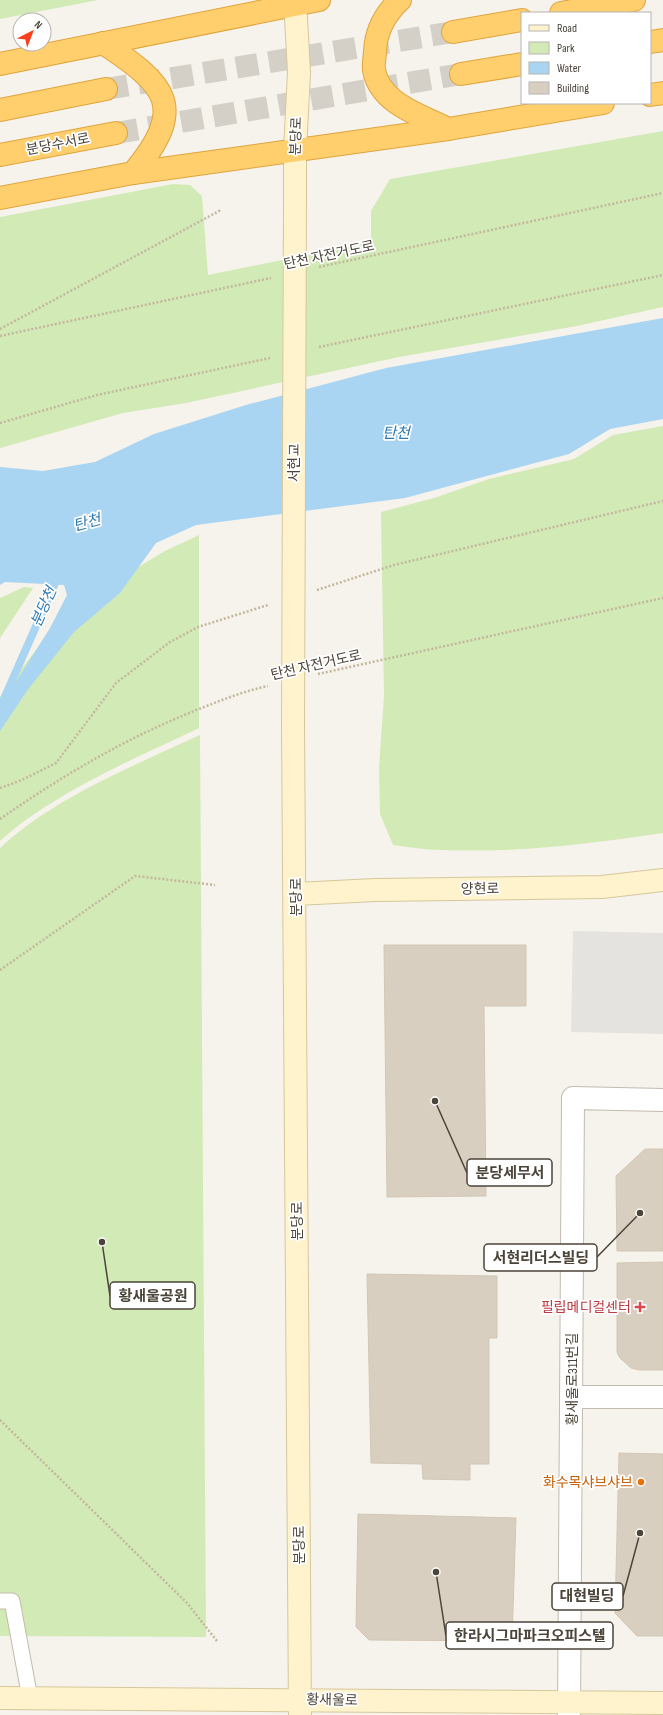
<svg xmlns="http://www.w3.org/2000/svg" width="663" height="1715" viewBox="0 0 663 1715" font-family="'Sofia Sans Condensed','Noto Sans KR',sans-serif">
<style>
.green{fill:#d2eab5}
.parking{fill:#e5e3e0}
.water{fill:#a9d4f2}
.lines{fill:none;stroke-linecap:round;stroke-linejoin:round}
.stream{stroke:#a9d4f2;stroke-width:8}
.building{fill:#d8cfc1;stroke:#d3c7b4}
.highway-tunnel{stroke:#d4d0c8;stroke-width:22;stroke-dasharray:22 11;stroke-linecap:butt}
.lane-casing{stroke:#c2bbae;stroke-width:17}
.street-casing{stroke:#c2bbae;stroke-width:24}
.secondary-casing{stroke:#d6c79b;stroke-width:24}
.highway-casing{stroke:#e0a43c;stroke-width:24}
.path{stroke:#c4b79f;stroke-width:2.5;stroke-dasharray:2 2;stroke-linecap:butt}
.lane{stroke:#fff;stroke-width:15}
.street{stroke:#fff;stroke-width:22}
.secondary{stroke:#fff3cd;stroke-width:22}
.highway{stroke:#ffcf6e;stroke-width:22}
.secondary-bridge-casing{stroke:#d6c79b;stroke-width:24;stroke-linecap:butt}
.secondary-bridge{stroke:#fff3cd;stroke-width:22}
.health-dot{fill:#e0444e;stroke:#fff;stroke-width:1.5}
.food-dot{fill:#e8710a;stroke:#fff;stroke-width:1.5}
.labels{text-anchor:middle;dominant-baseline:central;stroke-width:3.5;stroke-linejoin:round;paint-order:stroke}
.street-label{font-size:14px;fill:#4b4439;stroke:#fff}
.health-label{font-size:14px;fill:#be3a42;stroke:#fff;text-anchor:end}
.food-label{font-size:14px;fill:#c56008;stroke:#fff;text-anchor:end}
.water-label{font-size:15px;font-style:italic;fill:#2e7ab2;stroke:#fff}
.leader{fill:none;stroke:#4b4439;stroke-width:1.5}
.callout-dot{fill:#4b4439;stroke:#fff;stroke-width:1.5}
.callout{fill:#fff;stroke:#4b4439;stroke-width:1.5}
.callout-label{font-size:15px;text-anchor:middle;font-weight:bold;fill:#4b4439}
</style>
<rect width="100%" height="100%" fill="#f6f3ec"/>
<g class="green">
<polygon points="0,0 98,0 0,19"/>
<polygon points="663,131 663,307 577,326 399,357 186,403 123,413 0,448 0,217 173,184 190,185 202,196 208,275 371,242 371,211 390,179"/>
<path d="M663,426V833C590,844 515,853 441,850C425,850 409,847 393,845L380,814L379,768L384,695L381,512L434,498L489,479L574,459L613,435Z"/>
<path d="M199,535V728C134,759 53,793 0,841V697L58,621L120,578L165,551Z"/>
<polygon points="24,587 33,588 0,638 0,598"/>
<path d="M200,735L206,1637L0,1636V848C55,797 133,766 200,735Z"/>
</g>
<polygon class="parking" points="573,931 663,933 663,1034 571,1032"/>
<polygon class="water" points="663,318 663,419 610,429 569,454 405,498 196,525 156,543 120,593 74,632 29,688 0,731 0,707 50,628 67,595 64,585 5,582 0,585 0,467 43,471 95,462 154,434 246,405 386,368"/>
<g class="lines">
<polyline class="stream" points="0,708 56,581 60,576"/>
</g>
<g class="building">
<polygon points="384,945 526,945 526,1006 484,1006 486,1196 387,1197"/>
<polygon points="645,1149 663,1149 663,1251 617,1251 616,1176"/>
<polygon points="663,1262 663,1370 639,1370 631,1368 620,1358 617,1352 617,1263"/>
<polygon points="367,1274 497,1276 497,1338 489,1338 489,1464 470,1464 470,1480 423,1479 422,1464 371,1463"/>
<polygon points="619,1453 663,1454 663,1636 637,1636 615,1613"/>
<polygon points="358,1514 516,1518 512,1641 369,1640 356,1627"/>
</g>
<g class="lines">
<g class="highway-tunnel">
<polyline points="106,89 453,32"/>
<polyline points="116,133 461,74"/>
</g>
<defs>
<polyline id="lane" points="0,1601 12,1601 30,1698"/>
<g id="street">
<polyline points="572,1397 663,1397"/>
<polyline points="569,1715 573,1098 663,1100"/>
</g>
<g id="secondary">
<polyline points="295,200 295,151 299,72 295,0"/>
<polyline points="293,726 300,1715"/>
<polyline points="296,894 375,890 602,887 663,880"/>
<polyline points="0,1698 663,1703"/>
</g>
<g id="highway">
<path d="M400,0C385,14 376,31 375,51C375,57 373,64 374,70C380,104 421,115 448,129"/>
<polyline points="561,13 634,0"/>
<polyline points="453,32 522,20"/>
<polyline points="650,42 663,40"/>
<path d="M103,43C167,85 188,107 133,173"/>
<polyline points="0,64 319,0"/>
<polyline points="461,74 522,64"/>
<polyline points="650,95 663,93"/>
<polyline points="0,110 106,89"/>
<polyline points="0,155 116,133"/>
<polyline points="0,198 133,173 448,129 603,103"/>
</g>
</defs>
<use href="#lane" class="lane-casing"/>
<use href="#street" class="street-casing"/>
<use href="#secondary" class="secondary-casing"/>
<use href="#highway" class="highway-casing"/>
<g class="path">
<polyline points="319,267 663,193"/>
<polyline points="0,329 221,210"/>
<polyline points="0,336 271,278"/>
<polyline points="319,347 663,275"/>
<polyline points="0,423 97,395 270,358"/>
<polyline points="317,590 394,565 663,501"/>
<polyline points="318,674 663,598"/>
<polyline points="0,788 22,780 56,763 116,683 170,642 198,627 268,605"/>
<path d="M0,819C65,774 126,738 199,709C222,700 244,691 268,686"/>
<polyline points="0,970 135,876 215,885"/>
<polyline points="0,1420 187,1603 217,1641"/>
</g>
<use href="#lane" class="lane"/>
<use href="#street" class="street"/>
<use href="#secondary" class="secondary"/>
<use href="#highway" class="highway"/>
<defs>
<polyline id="secondary-bridge" points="293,726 295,200"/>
</defs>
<use href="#secondary-bridge" class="secondary-bridge-casing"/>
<use href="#secondary-bridge" class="secondary-bridge"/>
</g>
<path class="health-dot" d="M638 1301h4v4h4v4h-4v4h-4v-4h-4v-4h4z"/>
<circle class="food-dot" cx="641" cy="1482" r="4"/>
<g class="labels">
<g class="street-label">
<text transform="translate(296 136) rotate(-88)">분당로</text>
<text transform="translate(58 144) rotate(-11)">분당수서로</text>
<text transform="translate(329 255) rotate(-12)">탄천 자전거도로</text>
<text transform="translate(294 463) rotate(-90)">서현교</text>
<text transform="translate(316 665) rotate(-13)">탄천 자전거도로</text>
<text transform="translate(480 889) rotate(-1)">양현로</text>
<text transform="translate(296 897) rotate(-90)">분당로</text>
<text transform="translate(297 1221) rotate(-90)">분당로</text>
<text transform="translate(572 1379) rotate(-90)">황새울로311번길</text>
<text transform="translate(299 1545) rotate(-90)">분당로</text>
<text transform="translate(332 1700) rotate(1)">황새울로</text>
</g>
<g class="health-label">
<text x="631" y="1307">필립메디컬센터</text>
</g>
<g class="food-label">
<text x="633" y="1482">화수목샤브샤브</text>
</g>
<g class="water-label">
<text x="396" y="433">탄천</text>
<text transform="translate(87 523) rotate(-15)">탄천</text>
<text transform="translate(44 607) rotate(-66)">분당천</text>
</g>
</g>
<path class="leader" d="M435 1101L467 1173M640 1213L597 1257M102 1242L110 1296M640 1533L623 1596M436 1572L446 1636"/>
<g class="callout-dot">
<circle cx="435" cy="1101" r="4"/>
<circle cx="640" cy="1213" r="4"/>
<circle cx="102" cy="1242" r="4"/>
<circle cx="640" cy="1533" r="4"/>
<circle cx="436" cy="1572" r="4"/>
</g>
<g class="callout">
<rect x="467" y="1159" width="85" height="27" rx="4"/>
<rect x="484" y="1244" width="113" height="27" rx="4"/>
<rect x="110" y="1282" width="85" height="27" rx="4"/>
<rect x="552" y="1583" width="71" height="27" rx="4"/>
<rect x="446" y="1622" width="167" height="27" rx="4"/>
</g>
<g class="callout-label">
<text x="510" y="1178">분당세무서</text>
<text x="541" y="1263">서현리더스빌딩</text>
<text x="153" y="1301">황새울공원</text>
<text x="587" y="1601">대현빌딩</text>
<text x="530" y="1641">한라시그마파크오피스텔</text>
</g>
<rect x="521" y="12" width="130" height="92" fill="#ffffff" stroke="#b7b4b0"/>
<rect x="529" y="25" width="20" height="6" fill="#fff3cd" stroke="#b7b4b0"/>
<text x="557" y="32" font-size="12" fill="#4b4439">Road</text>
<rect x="529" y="42" width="20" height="12" fill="#d2eab5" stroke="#b7b4b0"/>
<text x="557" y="52" font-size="12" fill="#4b4439">Park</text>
<rect x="529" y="62" width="20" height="12" fill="#a9d4f2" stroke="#b7b4b0"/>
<text x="557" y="72" font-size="12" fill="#4b4439">Water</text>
<rect x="529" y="82" width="20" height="12" fill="#d8cfc1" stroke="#b7b4b0"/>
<text x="557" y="92" font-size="12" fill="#4b4439">Building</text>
<g transform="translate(32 32) rotate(42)"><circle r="19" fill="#ffffff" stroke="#b7b4b0"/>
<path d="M0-3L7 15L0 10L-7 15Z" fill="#fc3f1d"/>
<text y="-6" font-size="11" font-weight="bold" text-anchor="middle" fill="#4b4439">N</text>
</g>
</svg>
